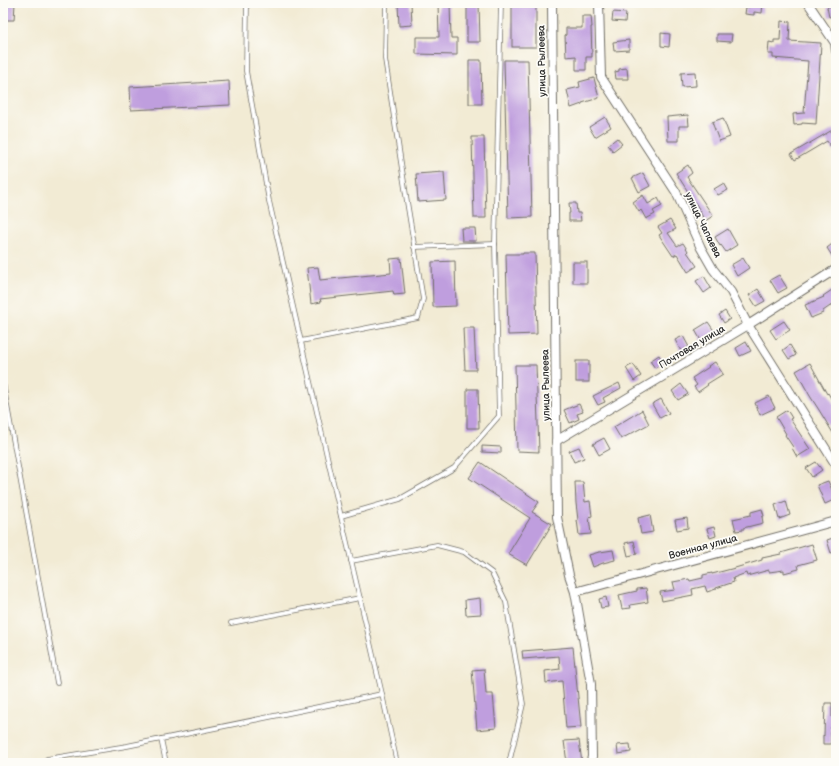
<svg xmlns="http://www.w3.org/2000/svg" width="839" height="766" viewBox="0 0 839 766" font-family="'Balsamiq Sans',sans-serif">
<style>
.building{fill:#bf9ede}
.lines{fill:none;stroke-linecap:round;stroke-linejoin:round}
.lane-casing{stroke:#716e66;stroke-width:5.5}
.street-casing{stroke:#716e66;stroke-width:10}
.lane{stroke:#fff;stroke-width:4}
.street{stroke:#fff;stroke-width:8}
.labels{text-anchor:middle;dominant-baseline:central;stroke-width:3.5;stroke-linejoin:round;paint-order:stroke}
.street-label{font-size:10px;fill:#2b2b2b;stroke:#fdfcf7}
</style>
<rect width="100%" height="100%" fill="#fdfcf7"/>
<filter id="ink" filterUnits="userSpaceOnUse"><feTurbulence type="fractalNoise" baseFrequency=".025" numOctaves="2"/><feDisplacementMap in="SourceGraphic" scale="8" xChannelSelector="R" yChannelSelector="G"/><feConvolveMatrix kernelMatrix="1 2 1 2 8 2 1 2 1" color-interpolation-filters="sRGB"/></filter>
<filter id="wash" filterUnits="userSpaceOnUse"><feTurbulence type="fractalNoise" baseFrequency=".012" numOctaves="4" result="noise"/><feDisplacementMap in="SourceGraphic" scale="16" xChannelSelector="R" yChannelSelector="G"/><feGaussianBlur stdDeviation="0.9" result="paint"/><feColorMatrix in="noise" values="0 0 0 0 0 0 0 0 0 0 0 0 0 0 0 0 0 1.4 0 .05"/><feComposite in="paint" operator="in"/></filter>
<g filter="url(#wash)">
<rect width="100%" height="100%" fill="#f2ebd4"/>
<g id="blocks">
<g class="building">
<polygon points="3,3 15,3 14,20 3,20"/>
<polygon points="398,3 411,3 412,25 399,26"/>
<polygon points="438,3 450,3 451,38 457,38 457,55 416,54 416,37 439,37"/>
<polygon points="467,3 479,3 480,42 467,42"/>
<rect x="512" y="3" width="24" height="44"/>
<polygon points="750,3 763,3 762,13 754,12 754,15 745,14 746,7 750,7"/>
<polygon points="836,5 836,15 829,17 827,7"/>
<polygon points="613,12 626,13 625,22 612,21"/>
<polygon points="582,16 591,16 592,27 591,27 592,57 586,57 586,70 576,70 576,56 566,57 565,35 566,35 566,28 582,28"/>
<polygon points="781,21 790,22 789,41 821,43 816,124 802,123 802,124 794,125 793,114 804,113 808,61 773,58 773,54 768,54 769,42 774,43 774,40 780,40"/>
<polygon points="661,33 670,34 669,47 661,46"/>
<polygon points="717,34 732,34 731,42 717,41"/>
<polygon points="629,40 629,50 614,51 613,42"/>
<polygon points="469,60 481,60 482,104 469,104"/>
<polygon points="504,60 528,60 532,217 508,218"/>
<polygon points="627,68 628,79 616,79 615,72 619,71 619,69"/>
<polygon points="695,72 696,86 682,87 681,73"/>
<polygon points="594,78 599,98 582,103 582,104 571,108 567,90 580,87 579,82"/>
<polygon points="229,81 230,105 131,110 130,87"/>
<polygon points="688,115 689,126 679,126 679,141 668,141 667,117"/>
<polygon points="605,117 611,127 595,137 589,127"/>
<polygon points="723,118 730,137 719,141 712,122"/>
<polygon points="834,129 836,132 836,155 827,141 795,160 791,154"/>
<polygon points="472,137 484,137 486,218 474,218"/>
<polygon points="617,138 622,144 613,151 608,145"/>
<polygon points="688,165 692,173 687,177 713,216 705,221 700,212 701,212 676,173"/>
<polygon points="444,172 446,200 418,202 416,174"/>
<polygon points="643,173 650,186 639,192 632,178"/>
<polygon points="724,183 728,190 718,195 714,189"/>
<polygon points="643,195 648,204 658,198 662,206 653,211 655,214 646,219 641,210 639,212 633,202"/>
<polygon points="569,203 576,203 577,213 580,213 581,221 569,221 569,213 570,213"/>
<polygon points="670,220 676,229 668,233 677,246 683,243 688,251 687,252 697,266 688,272 677,254 673,256 659,235 662,233 658,227"/>
<polygon points="461,228 475,228 476,241 462,241"/>
<polygon points="728,229 737,245 726,252 721,245 720,246 715,237"/>
<polygon points="836,241 836,262 827,248"/>
<polygon points="523,253 535,253 537,334 508,335 506,254 523,254"/>
<polygon points="401,258 405,294 394,295 393,291 320,299 321,302 311,304 307,268 318,267 320,280 391,273 390,259"/>
<polygon points="743,258 749,268 737,276 731,265"/>
<polygon points="455,261 456,306 433,307 432,262"/>
<rect x="573" y="262" width="14" height="21"/>
<polygon points="779,275 787,288 778,293 770,280"/>
<polygon points="704,276 711,288 704,293 696,281"/>
<polygon points="758,289 765,301 756,306 749,295"/>
<polygon points="832,290 836,295 836,302 823,311 823,313 811,318 805,305 824,297 823,296"/>
<polygon points="725,311 730,319 724,323 719,315"/>
<polygon points="784,321 790,330 776,339 770,330"/>
<polygon points="708,322 717,335 703,344 695,330"/>
<polygon points="463,328 474,328 476,370 465,370"/>
<polygon points="683,336 689,347 681,351 675,340"/>
<polygon points="746,342 751,351 740,356 736,348"/>
<polygon points="790,345 796,355 789,359 783,350"/>
<polygon points="659,355 664,363 655,368 650,361"/>
<rect x="576" y="361" width="13" height="21"/>
<polygon points="715,362 723,374 707,384 708,385 698,392 694,387 697,385 692,378 709,367 708,366"/>
<polygon points="810,363 827,394 828,393 836,407 836,438 819,410 810,396 796,371"/>
<polygon points="633,364 641,376 634,381 626,368"/>
<polygon points="515,365 536,365 539,452 517,451"/>
<polygon points="619,383 621,388 603,398 605,402 598,405 593,396"/>
<polygon points="681,384 688,394 678,400 672,391"/>
<polygon points="467,389 478,389 479,428 467,428"/>
<polygon points="769,396 775,408 760,415 755,403"/>
<polygon points="661,399 669,413 660,418 652,404"/>
<polygon points="579,404 583,412 577,414 579,419 570,423 564,410"/>
<polygon points="642,410 649,424 621,439 614,427"/>
<polygon points="787,410 792,418 790,419 810,449 797,457 792,448 793,447 785,435 786,434 776,417"/>
<polygon points="604,438 610,449 599,455 593,444"/>
<polygon points="482,446 501,447 501,453 482,452"/>
<polygon points="579,447 584,458 574,462 569,451"/>
<polygon points="480,462 539,502 532,512 552,524 527,565 508,554 530,518 469,478"/>
<polygon points="816,462 822,470 812,477 806,468"/>
<polygon points="828,481 836,499 825,504 817,485"/>
<polygon points="575,482 583,482 585,502 590,501 592,516 589,517 591,534 579,535 577,520 578,520 576,503"/>
<polygon points="786,501 790,515 779,519 775,505"/>
<polygon points="762,509 764,516 762,517 763,523 743,528 743,530 736,531 733,519 751,515 751,512"/>
<polygon points="650,515 653,532 641,534 638,518"/>
<polygon points="687,518 688,528 677,530 675,520"/>
<polygon points="714,527 716,536 710,538 707,529"/>
<polygon points="836,537 836,551 831,553 827,540"/>
<polygon points="634,541 637,554 628,556 625,543"/>
<polygon points="812,544 817,560 798,565 799,569 784,573 784,570 769,572 769,570 747,576 746,573 733,578 734,582 716,588 716,589 707,592 705,586 692,589 693,595 662,601 660,592 675,590 673,582 689,579 690,581 703,578 703,575 712,573 712,574 735,568 762,560 762,558 781,554 781,553"/>
<polygon points="613,550 615,560 603,563 593,567 589,555 599,552 600,552"/>
<polygon points="646,588 648,602 630,605 631,608 622,609 619,595 637,591 637,589"/>
<polygon points="606,597 608,607 601,608 599,599"/>
<polygon points="480,598 481,614 466,615 465,600"/>
<polygon points="573,647 581,727 566,728 562,681 546,683 545,671 560,669 559,656 523,659 522,651"/>
<polygon points="484,669 486,694 493,694 496,728 477,730 472,670"/>
<polygon points="825,703 832,703 832,718 834,718 833,727 831,727 831,744 823,744 823,735 824,736"/>
<polygon points="579,740 582,763 567,763 564,741"/>
<polygon points="630,744 631,752 618,754 617,745"/>
</g>
</g>
</g>
<g filter="url(#ink)">
<use href="#blocks" fill-opacity="0" stroke="#716e66" stroke-width="1"/>
<g class="lines">
<defs>
<g id="lane">
<polyline points="247,3 246,71 269,201 324,443 382,694 397,763"/>
<polyline points="414,247 495,244"/>
<polyline points="301,341 418,318 423,299 408,208 385,59 386,3"/>
<polyline points="3,383 57,683"/>
<polyline points="341,516 400,499 454,468 499,416 495,244 501,3"/>
<polyline points="351,561 437,545 464,552 492,573 506,602 523,704 509,763"/>
<polyline points="231,623 360,598"/>
<polyline points="161,739 166,763"/>
<polyline points="47,759 127,746 382,694"/>
</g>
<g id="street">
<polyline points="552,3 557,517 569,575 575,592 591,684 592,757 590,763"/>
<polyline points="599,3 601,77 676,192 701,248 713,269 731,292 748,325 836,465"/>
<polyline points="808,3 835,43 836,51"/>
<polyline points="556,441 748,325 836,269"/>
<polyline points="575,592 836,521"/>
</g>
</defs>
<use href="#lane" class="lane-casing"/>
<use href="#street" class="street-casing"/>
<use href="#lane" class="lane"/>
<use href="#street" class="street"/>
</g>
</g>
<g class="labels">
<g class="street-label">
<text transform="translate(542 61) rotate(-91)">улица Рылеева</text>
<text transform="translate(703 225) rotate(64)">улица Чапаева</text>
<text transform="translate(692 347) rotate(-31)">Почтовая улица</text>
<text transform="translate(546 385) rotate(-91)">улица Рылеева</text>
<text transform="translate(703 547) rotate(-15)">Военная улица</text>
</g>
</g>
<rect width="839" height="766" fill="none" stroke="#fdfcf7" stroke-width="16"/>
</svg>
